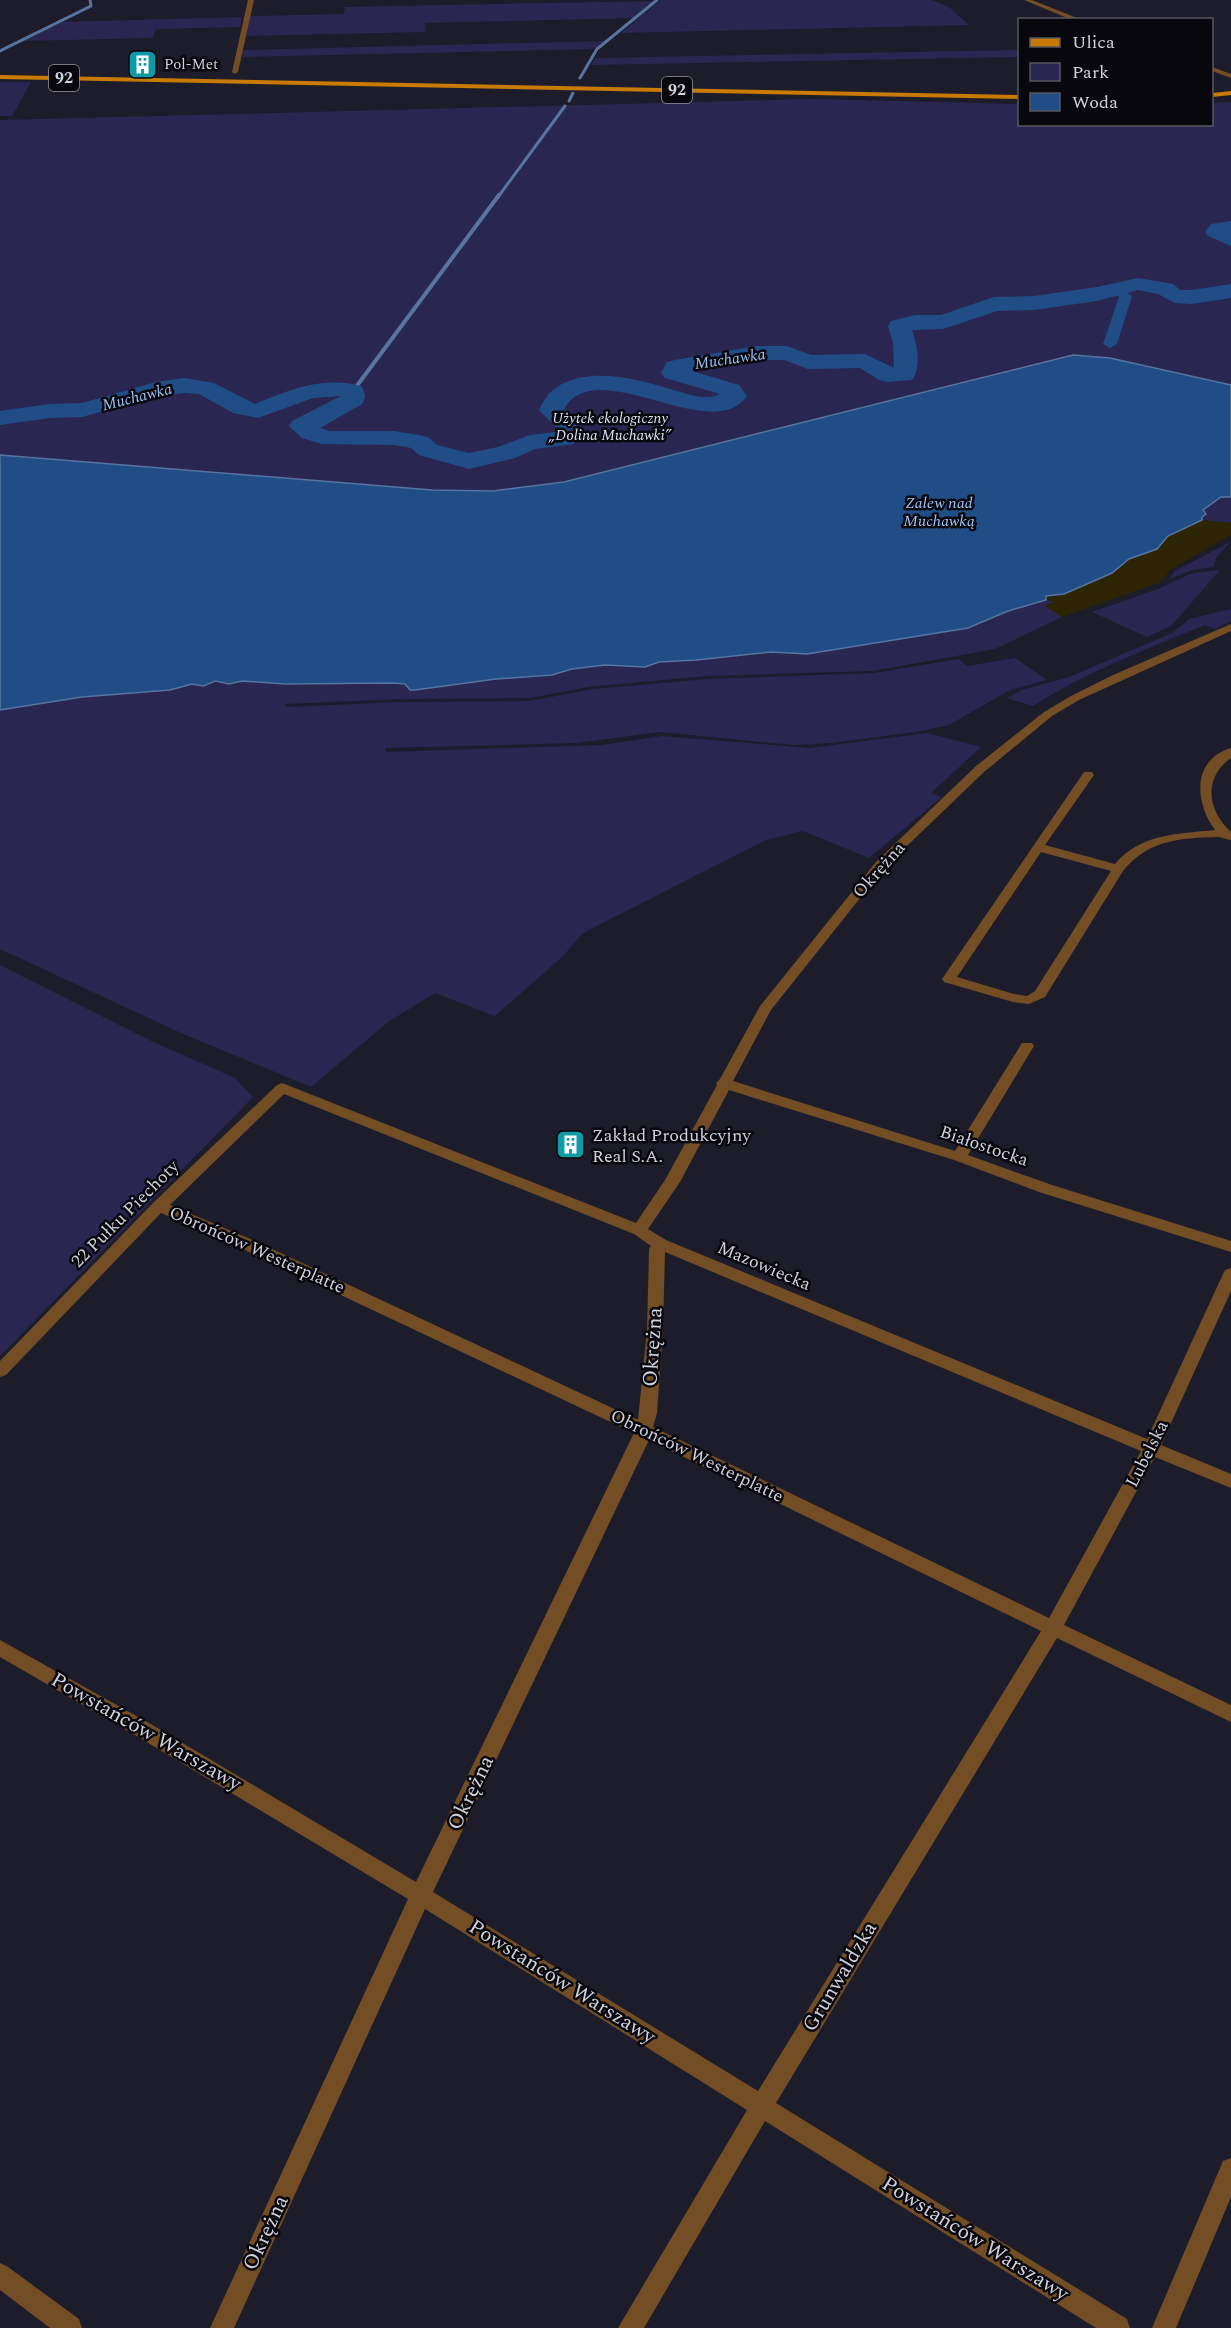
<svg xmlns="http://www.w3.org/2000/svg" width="1231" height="2328" viewBox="0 0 1231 2328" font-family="Spectral,serif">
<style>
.green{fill:#2a2652}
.sand{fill:#2d2403}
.water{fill:#214d87;stroke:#5675a0;stroke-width:1.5}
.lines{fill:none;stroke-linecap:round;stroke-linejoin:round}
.stream-far1{stroke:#5675a0;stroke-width:3}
.stream{stroke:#5675a0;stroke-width:4}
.canal{fill:#214d87;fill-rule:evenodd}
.river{fill:#214d87;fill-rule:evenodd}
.minor{fill:#734d24;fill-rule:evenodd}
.primary{fill:#c87a05;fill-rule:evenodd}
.labels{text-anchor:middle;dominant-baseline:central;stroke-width:5;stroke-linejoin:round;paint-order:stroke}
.far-poi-label{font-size:15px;fill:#d0d1db;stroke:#07070d;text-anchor:start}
.far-park-label{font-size:15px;font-style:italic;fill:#e1e2f6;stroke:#07070d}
.shield{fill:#07070d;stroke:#94949d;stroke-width:1.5}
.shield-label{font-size:16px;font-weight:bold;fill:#d0d1db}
.far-water-label{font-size:16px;font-style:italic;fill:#9ec3f6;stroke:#07070d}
.street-label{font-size:18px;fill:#d0d1db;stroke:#07070d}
.poi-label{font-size:18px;fill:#d0d1db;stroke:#07070d;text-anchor:start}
.near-street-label{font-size:21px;fill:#d0d1db;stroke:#07070d}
</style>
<rect width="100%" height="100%" fill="#1c1c2b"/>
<g class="green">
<polygon points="661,0 932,0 949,7 969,25 621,33"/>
<polygon points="656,1 634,18 425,23 426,32 246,36 250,16 344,14 345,7"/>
<polygon points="242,17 240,27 156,29 153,38 23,41 63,22"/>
<polygon points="604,41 594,49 242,57 243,50"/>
<polygon points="1020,50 1019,57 591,65 595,58"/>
<polygon points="0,82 31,82 12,116 0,116"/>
<polygon points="813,99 1019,104 1020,124 1212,124 1212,103 1231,102 1231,385 1110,358 1073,355 564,482 493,491 432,490 0,455 0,120"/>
<polygon points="1221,497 1231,497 1231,523 1202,520 1203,510"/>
<polygon points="1230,542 1216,558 1213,567 1192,570 1169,579 1175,571"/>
<polygon points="1216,570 1219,571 1171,626 1147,637 1092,612 1158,589 1190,574"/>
<polygon points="1046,600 1055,601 1045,606 1062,617 995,649 873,671 707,676 588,687 530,698 402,699 285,704 286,707 401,702 530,701 593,689 708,679 874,673 959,659 967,666 1015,658 1047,680 1010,690 949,725 922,731 832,743 793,745 659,732 576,743 385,748 386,752 602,745 662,736 810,748 927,733 981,747 931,793 942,797 869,858 803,831 766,840 583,933 563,956 495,1016 435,993 388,1022 311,1087 181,1033 0,949 0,710 82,697 170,690 192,684 203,686 223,681 235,684 242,681 285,684 392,683 406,684 410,690 496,679 552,675 572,669 605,665 645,667 659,662 695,660 771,652 807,654 968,628 1008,611"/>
<path d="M1231,609V621L1215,629L1205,625C1147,649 1086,672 1033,706L1006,698L1022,690L1069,677L1172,633L1189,619Z"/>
<polygon points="0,965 147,1039 235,1078 253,1097 0,1356"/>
</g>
<polygon class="sand" points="1202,520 1231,523 1231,535 1170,570 1161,582 1062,617 1045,606 1055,602 1046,600 1045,596 1053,596 1123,564 1129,559 1139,557 1166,541 1168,536 1175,532"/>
<polygon class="water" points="1073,355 1110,358 1231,385 1231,497 1221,497 1203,510 1206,514 1202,517 1202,520 1168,536 1157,549 1129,559 1112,573 1087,584 1064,594 1046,596 1046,600 1008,611 968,628 807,654 771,652 696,660 659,662 645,667 605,665 572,669 552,675 496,679 415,690 410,690 405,684 392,683 285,684 242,681 229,684 216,681 203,686 192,684 170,690 82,697 0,710 0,455 432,490 493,491 564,482"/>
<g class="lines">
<g class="stream-far1">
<polyline points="0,51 91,6 90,0"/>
<polyline points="580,78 597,49 657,0"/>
<polyline points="569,101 573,93"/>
<polyline points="498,197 565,106"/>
</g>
<polyline class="stream" points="353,391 499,195"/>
<polygon class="canal" points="1116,285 1132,296 1117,344 1110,348 1103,344 1119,297 1110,289"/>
<g class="river">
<polygon points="1231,221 1231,246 1208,236 1205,232 1211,224"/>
<path d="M1138,278L1173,284L1180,290H1192L1231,284V298L1192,304L1175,303L1158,294L1138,290L1097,301L1034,310L997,311L943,329L912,330C917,345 922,366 912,380L887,382L879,380L860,368L808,369L784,360H757L692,371L739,385L747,396C712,447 596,352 564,409L577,420L581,432L574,444L535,449L515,458L469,469L419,455L411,448L394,445L322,444L302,438L289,426L292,421L341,396L313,398L258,418L233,413L199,394L184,393L156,397L82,417L50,418L0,425V411L50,404L82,403L156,382L184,378L214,383L255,404C291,389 323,376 361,386C366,393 366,397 362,404L320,428L329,431H394L419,435L428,437L437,445L469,453L498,447L530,435L556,432V427L539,410C544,400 549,391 560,385C592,367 637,379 670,389C685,393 705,402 720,394L665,378L661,373L667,362L675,360L757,346H787L811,355L865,354L894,368L893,343L888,326L891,321L915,315H941L994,297L1034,296L1097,287Z"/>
</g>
<g class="minor">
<polygon points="248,0 254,0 238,72 235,74 232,72"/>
<polygon points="1024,0 1032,0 1082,20 1072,20"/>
<polygon points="1212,67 1231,74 1231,78 1212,71"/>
<path d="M1231,624V631L1079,700L1052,716L984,772L884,868L771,1010L733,1081L955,1151L1022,1043H1032L1034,1046L968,1155L1049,1184L1231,1241V1252L1039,1192L954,1160L729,1090L680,1182L648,1229L666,1240L1147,1439L1223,1274L1225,1270L1231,1268V1291L1161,1445L1231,1474V1488L1155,1457L1064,1625L1231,1705V1722L1057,1638L776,2103L1127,2319L1130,2328H1096L765,2121L644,2328H618L747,2110L425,1909L234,2328H210L408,1899L135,1735L0,1657V1640L149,1723L416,1882L634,1433L243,1249L161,1213L6,1375L0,1377V1361L154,1202L277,1085L282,1083L636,1223L665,1180L717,1085L716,1083L720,1079L760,1006L876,862L976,766L1044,712L1071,696L1113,675ZM284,1094L634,1234L651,1246L649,1249L647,1330L638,1420L255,1241L170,1205ZM665,1252L1141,1451L1049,1618L653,1427L657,1413L663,1330ZM649,1440L1041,1631L758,2091L433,1892Z"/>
<path d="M1231,748V758C1203,778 1207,810 1231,832V840C1226,840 1223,837 1218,837C1180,838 1148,840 1123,871L1045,997L1029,1004L1013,1002L944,982L942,979L1084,772H1092L1094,775L1045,845L1115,864C1141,833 1178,834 1215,830C1195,803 1191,760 1231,748ZM1041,852L1111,871L1035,991L1027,996L1014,994L957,977Z"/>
<polygon points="1231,2158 1231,2197 1176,2328 1152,2328 1223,2161"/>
<polygon points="0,2263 8,2267 79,2319 82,2328 50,2328 0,2290"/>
</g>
<g class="primary">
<polygon points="0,75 1020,95 1020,99 0,79"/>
<polygon points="1231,91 1231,95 1212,97 1212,93"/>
</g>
</g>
<defs>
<symbol id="building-square" viewBox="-11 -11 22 22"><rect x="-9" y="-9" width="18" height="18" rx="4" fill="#0f9aa8" stroke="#07070d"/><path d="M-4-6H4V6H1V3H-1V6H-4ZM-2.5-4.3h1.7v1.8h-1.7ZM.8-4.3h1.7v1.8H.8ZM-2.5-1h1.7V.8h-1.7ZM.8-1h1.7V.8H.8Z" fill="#fff"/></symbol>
</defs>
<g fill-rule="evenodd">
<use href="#building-square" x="126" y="48" width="33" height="33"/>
<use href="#building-square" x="554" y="1128" width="33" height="33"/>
</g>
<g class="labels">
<g class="far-poi-label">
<text x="164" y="64">Pol-Met</text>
</g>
<g class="far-park-label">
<text x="610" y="418">Użytek ekologiczny<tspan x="610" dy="17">„Dolina Muchawki”</tspan></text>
</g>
<g class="shield">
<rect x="49" y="65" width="30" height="26" rx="4.5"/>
<rect x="662" y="77" width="30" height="26" rx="4.5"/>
</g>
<g class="shield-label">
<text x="64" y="78">92</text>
<text x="677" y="90">92</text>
</g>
<g class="far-water-label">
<text transform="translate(730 359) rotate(-8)">Muchawka</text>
<text transform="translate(137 397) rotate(-14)">Muchawka</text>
<text x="939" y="503">Zalew nad<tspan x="939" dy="18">Muchawką</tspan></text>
</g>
<g class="street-label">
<text transform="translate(879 870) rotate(-48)">Okrężna</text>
<text transform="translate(984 1146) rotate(19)">Białostocka</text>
<text transform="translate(125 1214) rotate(-45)">22 Pułku Piechoty</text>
<text transform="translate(257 1250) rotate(24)">Obrońców Westerplatte</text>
<text transform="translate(764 1266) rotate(23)">Mazowiecka</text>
<text transform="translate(1147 1454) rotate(-63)">Lubelska</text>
<text transform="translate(697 1456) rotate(26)">Obrońców Westerplatte</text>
</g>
<g class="poi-label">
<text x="592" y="1135">Zakład Produkcyjny<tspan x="592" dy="21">Real S.A.</tspan></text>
</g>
<g class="near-street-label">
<text transform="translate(653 1347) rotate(-86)">Okrężna</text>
<text transform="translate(146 1732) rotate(30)">Powstańców Warszawy</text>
<text transform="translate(471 1793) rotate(-64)">Okrężna</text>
<text transform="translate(840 1977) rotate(-59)">Grunwaldzka</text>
<text transform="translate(562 1982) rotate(32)">Powstańców Warszawy</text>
<text transform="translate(266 2233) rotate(-65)">Okrężna</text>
<text transform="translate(975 2239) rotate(32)">Powstańców Warszawy</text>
</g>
</g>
<rect x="1018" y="18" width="195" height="108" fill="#07070d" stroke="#57585f" stroke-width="1.5"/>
<rect x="1030" y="38" width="30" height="9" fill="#c87a05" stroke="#57585f" stroke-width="1.5"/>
<text x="1072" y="48" font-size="18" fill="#d0d1db">Ulica</text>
<rect x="1030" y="63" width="30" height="18" fill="#2a2652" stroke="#57585f" stroke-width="1.5"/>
<text x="1072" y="78" font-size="18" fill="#d0d1db">Park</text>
<rect x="1030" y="93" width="30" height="18" fill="#214d87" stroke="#57585f" stroke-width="1.5"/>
<text x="1072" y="108" font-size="18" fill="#d0d1db">Woda</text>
</svg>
